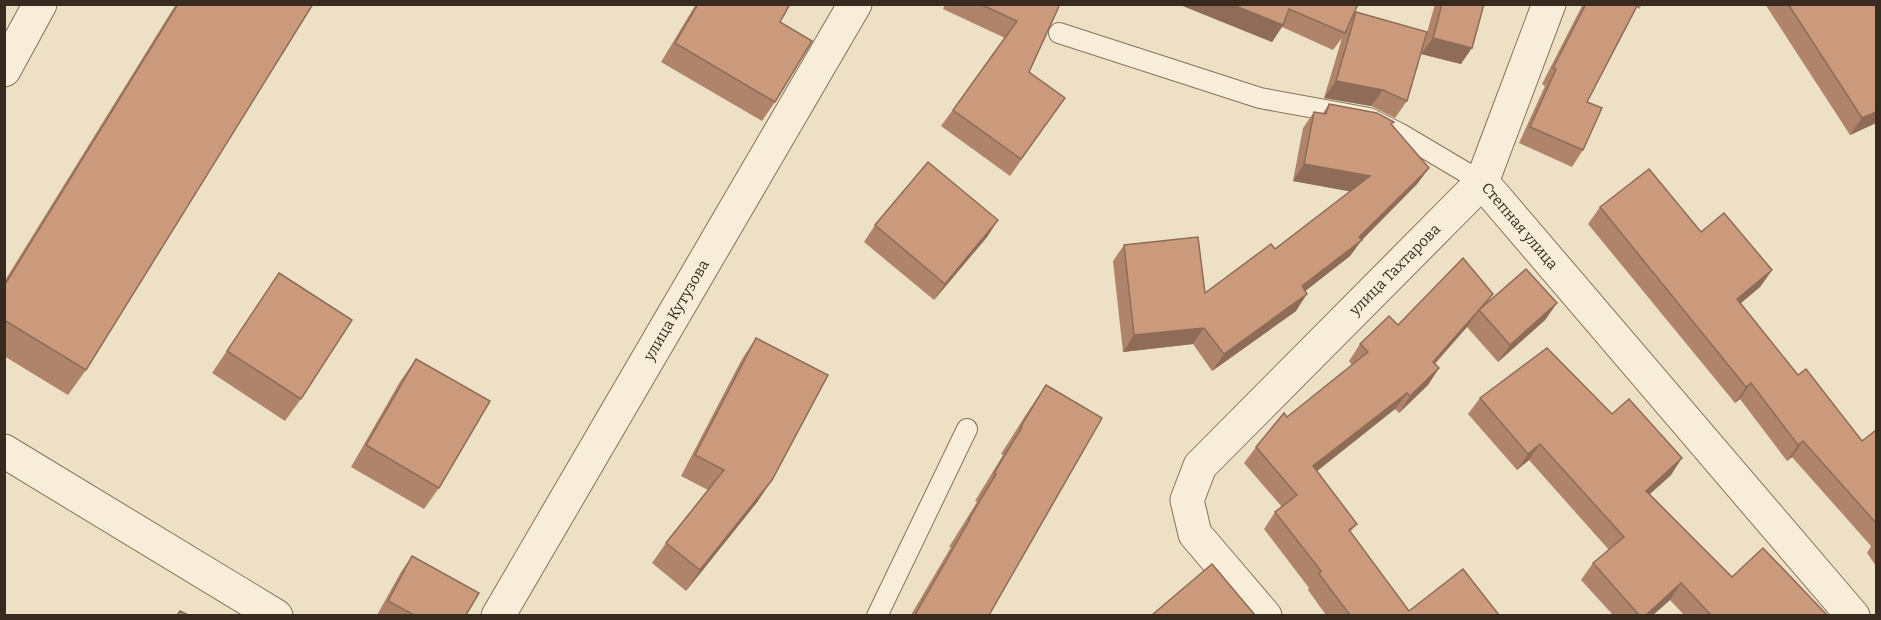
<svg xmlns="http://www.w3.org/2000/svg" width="1881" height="620" viewBox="0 0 1881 620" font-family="Bitter,serif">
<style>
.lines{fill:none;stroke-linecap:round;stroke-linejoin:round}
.service-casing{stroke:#88715b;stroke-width:22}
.minor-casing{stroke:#88715b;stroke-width:35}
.service{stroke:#f8edd8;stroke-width:20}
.minor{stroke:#f8edd8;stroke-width:33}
.wall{fill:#af846b}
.shaded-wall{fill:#8e6c57}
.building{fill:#cb9a7c;stroke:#8e6c57;stroke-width:1.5}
.labels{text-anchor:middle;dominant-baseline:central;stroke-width:5;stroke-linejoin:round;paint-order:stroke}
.street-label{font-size:15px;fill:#382a1f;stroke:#f5ead4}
</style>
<rect width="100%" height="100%" fill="#ede0c5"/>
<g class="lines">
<defs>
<g id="service">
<polyline points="1059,33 1260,98 1369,118 1401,134 1482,182"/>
<polyline points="877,616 967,429"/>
</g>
<g id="minor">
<polyline points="4,70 40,4"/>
<path id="s1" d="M1482,182L1853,616"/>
<polyline points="4,451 276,616"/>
<path id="s2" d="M498,616L855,4"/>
<path id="s3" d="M1265,616L1195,534L1187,500L1200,466L1482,182L1549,4"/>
</g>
</defs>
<use href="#service" class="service-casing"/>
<use href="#minor" class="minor-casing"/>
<use href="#service" class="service"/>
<use href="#minor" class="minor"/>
</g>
<g class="wall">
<polygon points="176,4 313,4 86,370 68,395 4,356 4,282"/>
<polygon points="696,4 790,4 780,22 775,102 762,121 661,62"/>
<polygon points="945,4 1060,4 1029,72 1065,98 1010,176 941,126 1005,38 943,9"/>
<polygon points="1178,4 1358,4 1352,17 1356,12 1407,101 1395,118 1371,106 1324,98 1342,38 1333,50 1282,27 1272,42"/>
<polygon points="1435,4 1484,4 1461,64 1421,54"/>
<polygon points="1583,4 1642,4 1639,9 1637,7 1587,102 1583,150 1572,167 1519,143 1545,86 1542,84"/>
<polygon points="1765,4 1875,4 1876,6 1876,123 1850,135"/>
<polygon points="1329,104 1392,125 1429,168 1417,184 1361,241 1350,256 1305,291 1296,311 1212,371 1193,344 1123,352 1113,261 1124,245 1205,293 1275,249 1350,191 1293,181 1303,128 1314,112 1323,113"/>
<polygon points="1600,207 1701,232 1772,270 1760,287 1740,304 1798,375 1862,441 1876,430 1876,566 1867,553 1871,546 1792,457 1787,461 1740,399 1735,403 1588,224"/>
<polygon points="998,220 987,237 934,300 864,242 875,225"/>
<polygon points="279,273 301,399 285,421 212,373"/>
<polygon points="1493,294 1487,303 1557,303 1545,320 1498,362 1467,327 1435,364 1439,368 1428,385 1399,413 1395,409 1317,471 1357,524 1350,532 1409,611 1499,615 1326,615 1308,590 1309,588 1264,529 1275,512 1282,507 1244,463 1256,447 1287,417 1352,365 1349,361 1360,344 1398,325"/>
<polygon points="756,338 758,501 686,591 652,563 666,543 708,490 681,476 742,359"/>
<polygon points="416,359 439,488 424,509 351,467 401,380"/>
<polygon points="1046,385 989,615 911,615 951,547 949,547 977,502 975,501 1003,455 1001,454 1027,413"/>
<polygon points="1480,398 1671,475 1650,494 1732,577 1827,615 1684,615 1670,600 1653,615 1613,615 1581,580 1593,563 1609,550 1529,460 1517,470 1468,414"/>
<polygon points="412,556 466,615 377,615 401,572"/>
</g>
<g class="shaded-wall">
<polygon points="1178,4 1231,4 1283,25 1272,42"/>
<polygon points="1433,38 1472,48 1461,64 1421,54"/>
<polygon points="1336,81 1383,90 1371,106 1324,98"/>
<polygon points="1876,112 1876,123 1850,135 1862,118"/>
<polygon points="1304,164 1370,176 1358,193 1293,181"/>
<polygon points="1429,168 1417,184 1361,241 1350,256 1290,303 1302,286 1359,237"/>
<polygon points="998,220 987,237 934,300 945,284"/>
<polygon points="1772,270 1760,287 1725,316 1737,299"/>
<polygon points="1307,294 1296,311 1212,371 1224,354"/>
<polygon points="1557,303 1545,320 1498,362 1510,345"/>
<polygon points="1479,310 1467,327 1421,378 1433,362"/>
<polygon points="1204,328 1193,344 1123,352 1134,335"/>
<polygon points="1439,368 1428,385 1399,413 1410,396"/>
<polygon points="1751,383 1740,399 1735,403 1746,387"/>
<polygon points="1407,393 1395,409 1302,483 1313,466"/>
<polygon points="1803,441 1792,457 1787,461 1798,445"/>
<polygon points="1540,444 1529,460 1517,470 1528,454"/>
<polygon points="1682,458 1671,475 1635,507 1646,491"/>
<polygon points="772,480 758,501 686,591 700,570"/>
<polygon points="1681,583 1670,600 1653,615 1646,615"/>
</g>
<g class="building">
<polygon points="178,4 313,4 86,370 4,320 4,286"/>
<polygon points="698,4 790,4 780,22 812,41 775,102 675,43"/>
<polygon points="980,4 1060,4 1029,72 1065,98 1021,159 953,110 1017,21"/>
<polygon points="1231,4 1358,4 1345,33 1289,9 1283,25"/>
<polygon points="1442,4 1484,4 1472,48 1433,38"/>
<polygon points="1586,4 1638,4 1587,102 1602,108 1583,150 1530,127 1556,69 1553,68"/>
<polygon points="1788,4 1875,4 1876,6 1876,112 1862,118"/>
<polygon points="1356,12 1427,32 1407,101 1383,90 1336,81"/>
<polygon points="1329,104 1377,113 1394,122 1391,124 1429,168 1359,237 1362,240 1302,286 1307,294 1224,354 1204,328 1134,335 1124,245 1198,237 1205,293 1271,244 1275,249 1370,176 1304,164 1314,112 1326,114"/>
<polygon points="928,162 998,220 945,284 875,225"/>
<polygon points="1649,169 1701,232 1724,213 1772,270 1737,299 1798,375 1806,369 1862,441 1876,430 1876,523 1803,441 1798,445 1751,383 1746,387 1600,207"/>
<polygon points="1463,258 1493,294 1433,362 1439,368 1410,396 1407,393 1313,466 1357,524 1349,530 1409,611 1463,569 1499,615 1350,615 1319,574 1321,571 1275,512 1297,495 1256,447 1284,413 1287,417 1368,352 1360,344 1389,316 1398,325"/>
<polygon points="1526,269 1557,303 1510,345 1479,310"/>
<polygon points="279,273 352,320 301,399 227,351"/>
<polygon points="756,338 828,375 772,480 700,570 666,543 724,470 695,455"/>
<polygon points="1547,348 1612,414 1629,399 1682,458 1646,491 1732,577 1763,548 1827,615 1711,615 1681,583 1646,615 1639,615 1593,563 1624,537 1540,444 1528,454 1480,398"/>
<polygon points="416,359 490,401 439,488 366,445"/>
<polygon points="1046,385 1102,418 989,615 915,615 970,519 969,519 996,474 994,473 1022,427 1021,426"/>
<polygon points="412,556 479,593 466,615 414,615 388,601"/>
<polygon points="1212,564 1255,615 1152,615"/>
<polygon points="180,611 188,615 177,615"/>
</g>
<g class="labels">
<g class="street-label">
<text stroke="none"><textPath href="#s1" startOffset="58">Степная улица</textPath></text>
<text stroke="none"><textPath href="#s3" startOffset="456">улица Тахтарова</textPath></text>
<text stroke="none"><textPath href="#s2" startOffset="354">улица Кутузова</textPath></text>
</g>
</g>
<rect width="1881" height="620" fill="none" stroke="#382a1f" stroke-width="12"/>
</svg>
